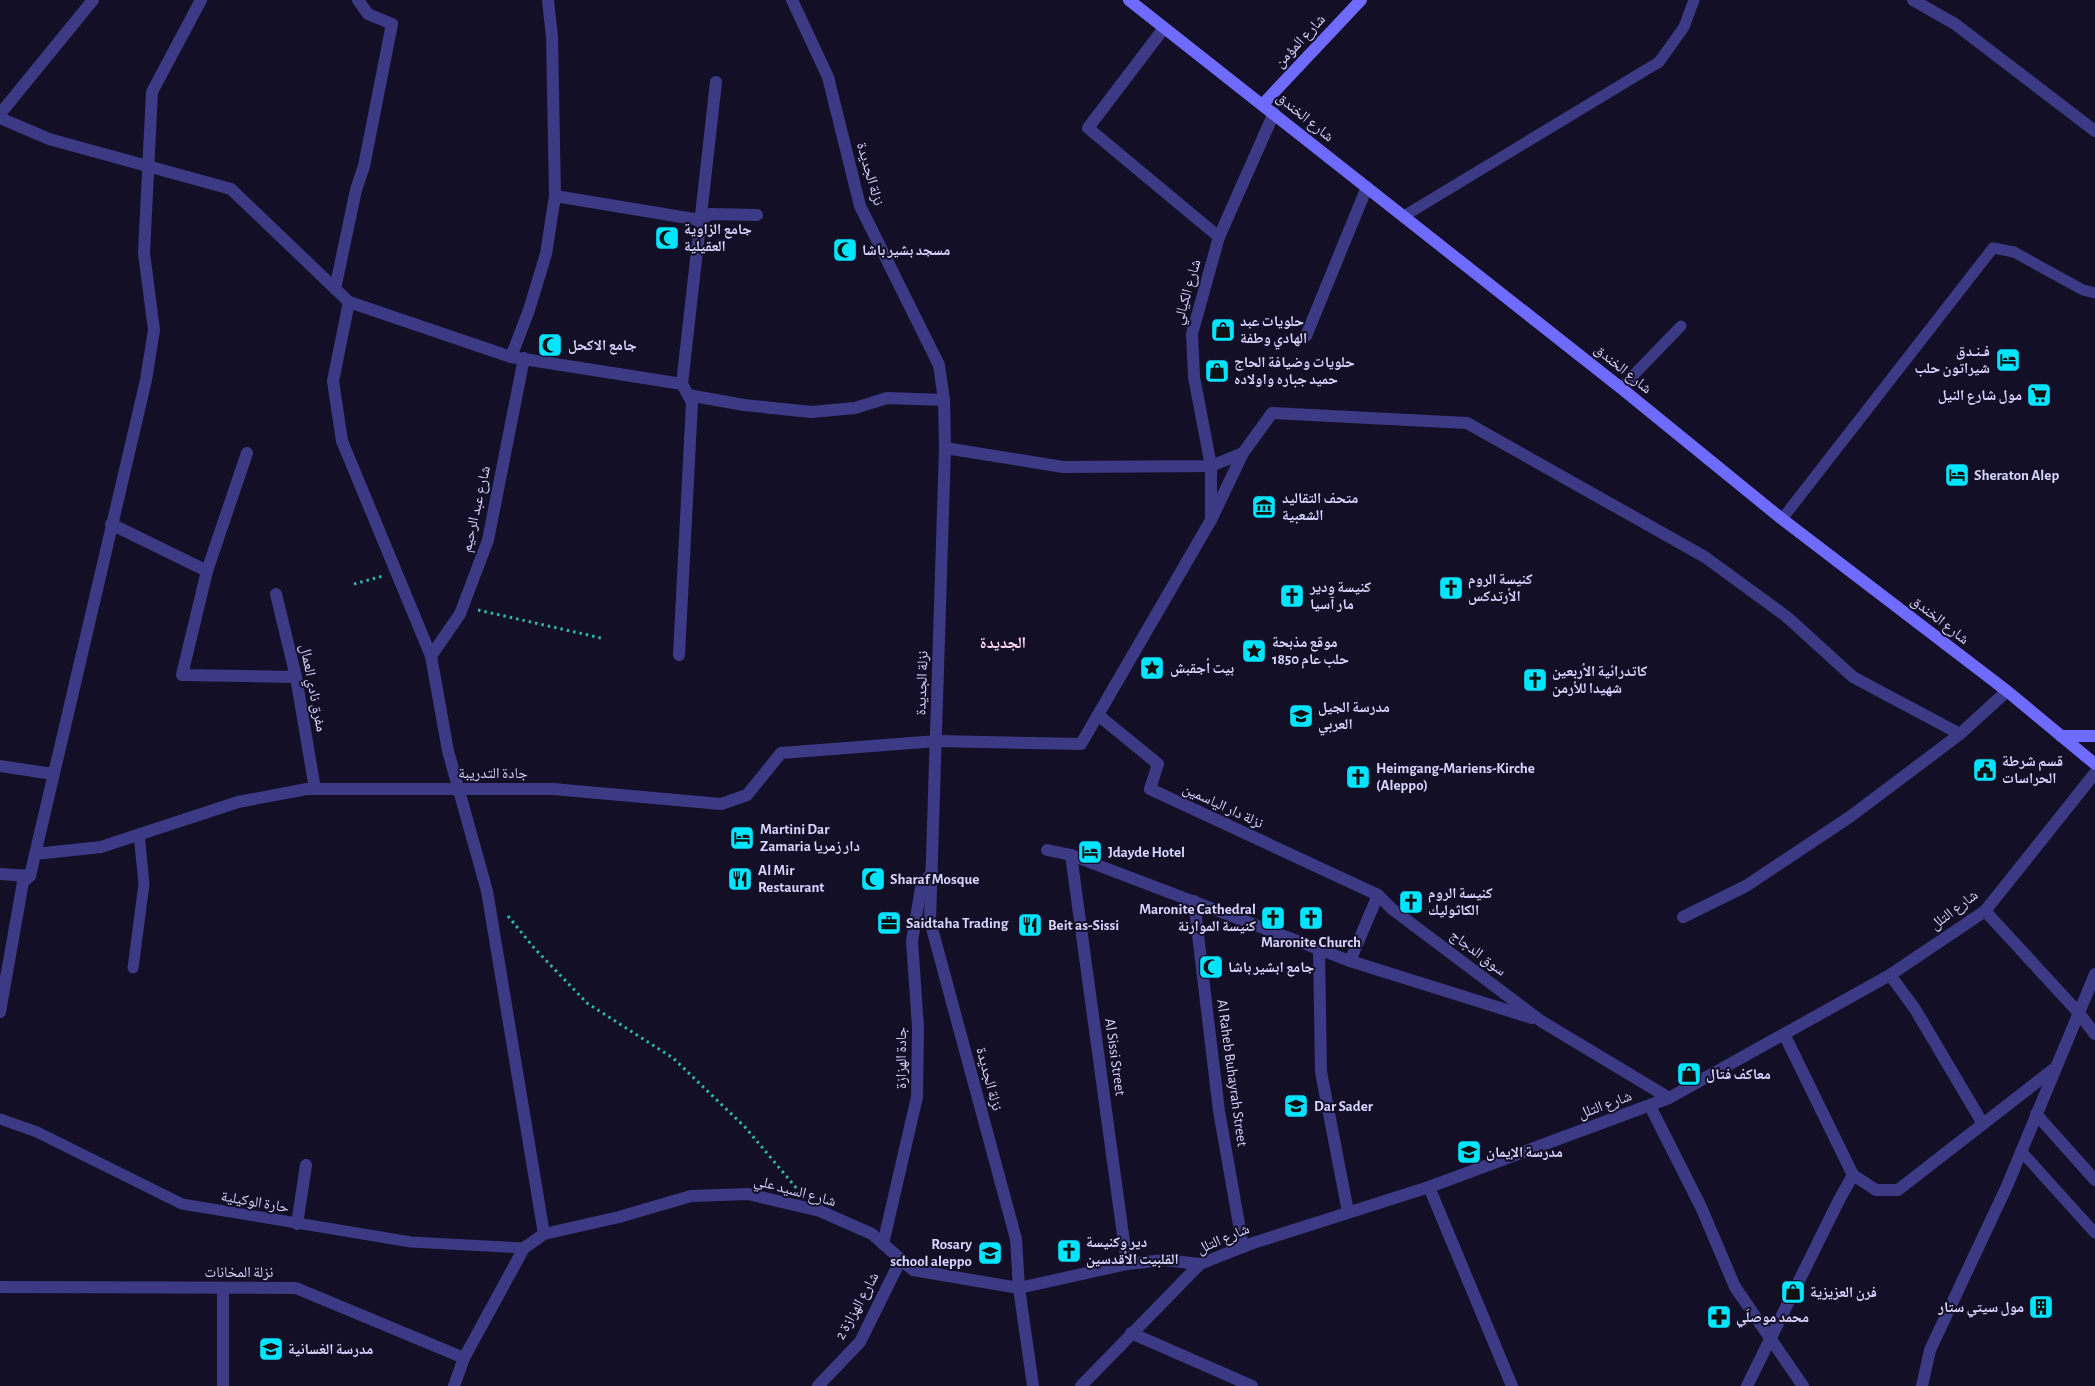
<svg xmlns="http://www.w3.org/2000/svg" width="2095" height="1386" viewBox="0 0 2095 1386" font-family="'Alegreya Sans','Noto Naskh Arabic',sans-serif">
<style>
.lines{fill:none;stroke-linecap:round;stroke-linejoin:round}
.path{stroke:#2fb8b0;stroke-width:3;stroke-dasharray:2.5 4;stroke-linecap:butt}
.service{stroke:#3d3a85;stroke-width:11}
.pedestrian{stroke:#3d3a85;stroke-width:12}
.minor{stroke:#3d3a85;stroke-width:12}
.tertiary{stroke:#3d3a85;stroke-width:12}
.secondary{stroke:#6f6bff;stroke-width:12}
.labels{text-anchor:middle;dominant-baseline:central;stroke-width:4;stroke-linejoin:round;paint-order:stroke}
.street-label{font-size:15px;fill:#d9d4ff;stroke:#130f26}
.poi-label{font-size:15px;font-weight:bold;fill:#d9d4ff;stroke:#130f26;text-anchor:start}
.neighbourhood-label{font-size:16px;font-weight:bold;fill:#ffd6f0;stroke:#130f26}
</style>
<rect width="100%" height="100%" fill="#130f26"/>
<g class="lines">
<g class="path">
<polyline points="354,584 383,576"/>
<polyline points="478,610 601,638"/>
<polyline points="508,916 535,949 587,1003 673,1058 745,1127 798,1190"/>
</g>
<g class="service">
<polyline points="1404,216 1659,62 1684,27 1694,0"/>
<polyline points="1621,388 1681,326"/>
<polyline points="1782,519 1993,248 2014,252 2083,290 2095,293"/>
<polyline points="133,968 144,884 139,834"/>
<polyline points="0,1119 37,1132 182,1204 411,1242 524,1248"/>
<polyline points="2021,1151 2095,1233"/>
</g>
<g class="pedestrian">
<polyline points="1211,520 1211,466 1194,377 1192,334 1219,237 1274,113"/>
<polyline points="1047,850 1071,855 1350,961 1378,895 1392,909 1541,1021 1669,1098"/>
<polyline points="1071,855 1127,1264"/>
<polyline points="1194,901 1219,1111 1243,1247"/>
<polyline points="1319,949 1321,1072 1348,1212"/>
<polyline points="1350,961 1532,1018"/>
<polyline points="297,1224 306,1165"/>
</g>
<g class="minor">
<polyline points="792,0 828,77 860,206 939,365 944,400 945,448 930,921 1016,1239 1019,1288 1033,1386"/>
<polyline points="1913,0 1955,24 2095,131"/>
<polyline points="1164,28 1088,128 1219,237"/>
<polyline points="0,114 93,0"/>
<polyline points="0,118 49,139 231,189 349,302 511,357 682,384"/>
<polyline points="555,196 700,220 710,214 757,215"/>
<polyline points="335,289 356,190 364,166 392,24 368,14 358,0"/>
<polyline points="349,302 333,381 342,441 431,656 448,751 487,891 544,1234"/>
<polyline points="1306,336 1367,187"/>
<polyline points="511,357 529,310 546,254 555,196 552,37 548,0"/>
<polyline points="688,395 744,405 811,412 855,408 887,398 944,400"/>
<polyline points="945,448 1063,467 1211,466 1243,453"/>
<polyline points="111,524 207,571 182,675 296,677"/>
<polyline points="207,571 247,453"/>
<polyline points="276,594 296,677 315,789"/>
<polyline points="679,655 692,402 682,384 716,82"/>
<polyline points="431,656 460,614 488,540 524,358"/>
<polyline points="1098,715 1158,764 1150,789 1378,895"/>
<polyline points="0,766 53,774"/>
<polyline points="35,854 101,847 238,802 307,789 553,789 721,804 747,795 781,753 937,741 1081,744 1211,520 1243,453 1272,413 1467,423 1705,557 1787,617 1853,677 1960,734 2007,691"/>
<polyline points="0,874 30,876"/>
<polyline points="1985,911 2078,1012 2095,1034"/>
<polyline points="1683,917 1746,886 1851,816 1960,734"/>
<polyline points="1890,975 1915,1009 1983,1124"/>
<polyline points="0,1012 23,882 30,876 146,380 154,330 144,253 152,92 201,0"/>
<polyline points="1785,1036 1853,1175"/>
<polyline points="1650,1106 1701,1207 1735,1287 1803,1386"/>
<polyline points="2036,1114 2095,1180"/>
<polyline points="1429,1187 1512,1386"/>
<polyline points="883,1244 917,1097 918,1027 912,941 921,888 932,872"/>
<polyline points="0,1287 296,1288 464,1358"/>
<polyline points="223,1288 223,1386"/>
<polyline points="1131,1333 1252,1386"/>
<polyline points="454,1386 464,1358 524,1248 544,1234 619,1217 691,1196 748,1194 820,1211 872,1234 913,1270 1019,1288 1127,1264 1164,1260 1200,1264"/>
<polyline points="818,1386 860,1342 901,1259"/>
<polyline points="1081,1386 1200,1264 1253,1243 1429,1187 1669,1098 1890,975 1985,911 2095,773"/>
<polyline points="1747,1386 1839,1200 1853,1175 1876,1190 1898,1190 2055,1068"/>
</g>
<polyline class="tertiary" points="1922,1386 1930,1350 2007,1186 2095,974"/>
<g class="secondary">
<polyline points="1129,0 1621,388 1782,519 2007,691 2095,764"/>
<polyline points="1263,104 1361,0"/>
<polyline points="2061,736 2095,736"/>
</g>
</g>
<defs>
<symbol id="mosque-square" viewBox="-11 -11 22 22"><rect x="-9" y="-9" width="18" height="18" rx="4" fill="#00e5ff" stroke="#130f26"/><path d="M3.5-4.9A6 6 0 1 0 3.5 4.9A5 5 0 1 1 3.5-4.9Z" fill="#111"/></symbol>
<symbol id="shop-square" viewBox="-11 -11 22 22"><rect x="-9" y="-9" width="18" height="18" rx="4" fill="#00e5ff" stroke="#130f26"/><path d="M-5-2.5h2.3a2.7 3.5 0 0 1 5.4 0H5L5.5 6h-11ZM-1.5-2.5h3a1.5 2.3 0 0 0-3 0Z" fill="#111"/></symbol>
<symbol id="hotel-square" viewBox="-11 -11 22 22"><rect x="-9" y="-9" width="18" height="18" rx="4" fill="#00e5ff" stroke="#130f26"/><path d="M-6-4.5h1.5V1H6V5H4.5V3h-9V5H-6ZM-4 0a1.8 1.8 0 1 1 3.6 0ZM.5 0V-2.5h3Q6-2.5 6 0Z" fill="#111"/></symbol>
<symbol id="supermarket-square" viewBox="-11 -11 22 22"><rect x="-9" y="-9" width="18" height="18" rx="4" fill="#00e5ff" stroke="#130f26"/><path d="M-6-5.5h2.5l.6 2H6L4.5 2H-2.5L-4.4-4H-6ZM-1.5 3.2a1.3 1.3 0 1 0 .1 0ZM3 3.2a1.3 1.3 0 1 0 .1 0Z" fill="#111"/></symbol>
<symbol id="museum-square" viewBox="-11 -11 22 22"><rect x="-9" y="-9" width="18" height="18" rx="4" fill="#00e5ff" stroke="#130f26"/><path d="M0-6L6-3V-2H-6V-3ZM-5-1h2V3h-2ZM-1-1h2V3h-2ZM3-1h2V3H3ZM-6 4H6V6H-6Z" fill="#111"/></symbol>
<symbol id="church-square" viewBox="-11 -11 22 22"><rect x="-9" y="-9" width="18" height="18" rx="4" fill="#00e5ff" stroke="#130f26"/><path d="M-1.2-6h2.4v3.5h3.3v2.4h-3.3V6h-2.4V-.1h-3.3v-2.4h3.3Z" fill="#111"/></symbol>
<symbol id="sight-square" viewBox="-11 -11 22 22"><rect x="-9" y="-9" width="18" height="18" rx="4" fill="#00e5ff" stroke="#130f26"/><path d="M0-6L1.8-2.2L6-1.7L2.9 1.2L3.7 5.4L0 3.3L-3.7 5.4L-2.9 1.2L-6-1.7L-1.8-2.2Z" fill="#111"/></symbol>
<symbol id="school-square" viewBox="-11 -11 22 22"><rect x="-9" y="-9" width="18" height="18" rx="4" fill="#00e5ff" stroke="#130f26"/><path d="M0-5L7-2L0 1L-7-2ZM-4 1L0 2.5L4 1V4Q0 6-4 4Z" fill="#111"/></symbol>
<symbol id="civic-square" viewBox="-11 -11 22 22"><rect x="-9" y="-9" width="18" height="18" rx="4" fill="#00e5ff" stroke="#130f26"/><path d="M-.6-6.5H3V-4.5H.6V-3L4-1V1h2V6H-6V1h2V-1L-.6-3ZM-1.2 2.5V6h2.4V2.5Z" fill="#111"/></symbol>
<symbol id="restaurant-square" viewBox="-11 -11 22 22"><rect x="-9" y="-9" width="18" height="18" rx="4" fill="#00e5ff" stroke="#130f26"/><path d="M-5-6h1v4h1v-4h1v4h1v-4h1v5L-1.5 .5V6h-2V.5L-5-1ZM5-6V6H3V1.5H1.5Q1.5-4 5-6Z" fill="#111"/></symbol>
<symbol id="office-square" viewBox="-11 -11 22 22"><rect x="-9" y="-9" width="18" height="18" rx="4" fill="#00e5ff" stroke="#130f26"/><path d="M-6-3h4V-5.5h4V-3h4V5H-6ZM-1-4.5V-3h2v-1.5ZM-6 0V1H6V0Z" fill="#111"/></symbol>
<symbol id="building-square" viewBox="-11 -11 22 22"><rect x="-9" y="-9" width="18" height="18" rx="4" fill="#00e5ff" stroke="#130f26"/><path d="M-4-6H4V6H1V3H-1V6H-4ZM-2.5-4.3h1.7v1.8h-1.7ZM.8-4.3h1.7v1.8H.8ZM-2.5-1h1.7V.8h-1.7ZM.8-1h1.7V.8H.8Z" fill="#111"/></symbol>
<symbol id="pharmacy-square" viewBox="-11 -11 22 22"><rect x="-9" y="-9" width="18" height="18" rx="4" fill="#00e5ff" stroke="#130f26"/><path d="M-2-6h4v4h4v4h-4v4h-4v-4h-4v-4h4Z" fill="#111"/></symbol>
</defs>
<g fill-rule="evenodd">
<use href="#mosque-square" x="653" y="224" width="28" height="28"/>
<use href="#mosque-square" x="831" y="236" width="28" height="28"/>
<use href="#shop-square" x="1209" y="316" width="28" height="28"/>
<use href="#mosque-square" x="536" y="331" width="28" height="28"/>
<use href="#hotel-square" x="1994" y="346" width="28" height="28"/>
<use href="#shop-square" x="1203" y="357" width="28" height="28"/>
<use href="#supermarket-square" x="2025" y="381" width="28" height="28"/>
<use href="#hotel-square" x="1943" y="461" width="28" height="28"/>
<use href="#museum-square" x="1250" y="493" width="28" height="28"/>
<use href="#church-square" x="1437" y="574" width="28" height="28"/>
<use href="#church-square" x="1278" y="582" width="28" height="28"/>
<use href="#sight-square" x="1240" y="637" width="28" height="28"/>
<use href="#sight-square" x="1138" y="654" width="28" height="28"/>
<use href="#church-square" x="1521" y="666" width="28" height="28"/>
<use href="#school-square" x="1287" y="702" width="28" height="28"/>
<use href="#civic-square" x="1971" y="756" width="28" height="28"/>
<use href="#church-square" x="1344" y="763" width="28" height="28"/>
<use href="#hotel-square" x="728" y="824" width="28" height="28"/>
<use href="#hotel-square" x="1076" y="838" width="28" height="28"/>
<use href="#restaurant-square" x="726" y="865" width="28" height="28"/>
<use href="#mosque-square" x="859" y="865" width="28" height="28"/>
<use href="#church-square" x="1397" y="888" width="28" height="28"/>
<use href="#church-square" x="1259" y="904" width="28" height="28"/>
<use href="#church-square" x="1297" y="904" width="28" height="28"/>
<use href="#office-square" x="875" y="909" width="28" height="28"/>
<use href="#restaurant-square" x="1016" y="911" width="28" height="28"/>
<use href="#mosque-square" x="1197" y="953" width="28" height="28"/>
<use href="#shop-square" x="1675" y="1060" width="28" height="28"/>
<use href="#school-square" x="1282" y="1092" width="28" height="28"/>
<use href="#school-square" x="1455" y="1138" width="28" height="28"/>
<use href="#church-square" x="1055" y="1237" width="28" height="28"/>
<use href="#school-square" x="976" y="1239" width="28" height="28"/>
<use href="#shop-square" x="1779" y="1278" width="28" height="28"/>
<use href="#building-square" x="2027" y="1293" width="28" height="28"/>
<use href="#pharmacy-square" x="1705" y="1303" width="28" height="28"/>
<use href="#school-square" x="257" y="1335" width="28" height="28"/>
</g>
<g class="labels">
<g class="street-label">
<text transform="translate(1300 41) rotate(-47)">شارع المؤمن</text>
<text transform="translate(1305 117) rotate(39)">شارع الخندق</text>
<text transform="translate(870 174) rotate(74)">نزلة الجديدة</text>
<text transform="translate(1187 292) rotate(-74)">شارع الكيالي</text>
<text transform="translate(1623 369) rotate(39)">شارع الخندق</text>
<text transform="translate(476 509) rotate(-77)">شارع عبد الرحيم</text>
<text transform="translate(1940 620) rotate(38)">شارع الخندق</text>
<text transform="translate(922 683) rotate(-88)">نزلة الجديدة</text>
<text transform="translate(313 688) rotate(79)">مفرق نادي العمال</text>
<text x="493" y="773">جادة التدريبة</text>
<text transform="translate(1223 806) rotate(25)">نزلة دار الياسمين</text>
<text transform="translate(1954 910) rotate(-37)">شارع التلل</text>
<text transform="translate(1478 953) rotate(37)">سوق الدجاج</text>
<text transform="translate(1115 1057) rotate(82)">Al Sissi Street</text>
<text transform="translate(901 1058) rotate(-90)">جادة الهزازة</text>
<text transform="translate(1232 1073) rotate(82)">Al Raheb Buhayrah Street</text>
<text transform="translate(989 1079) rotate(75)">نزلة الجديدة</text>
<text transform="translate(1605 1105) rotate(-20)">شارع التلل</text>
<text transform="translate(795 1191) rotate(15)">شارع السيد علي</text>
<text transform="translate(255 1202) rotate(10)">حارة الوكيلية</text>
<text transform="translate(1223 1239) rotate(-23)">شارع التلل</text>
<text x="239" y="1272">نزلة المخانات</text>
<text transform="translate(857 1306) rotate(-61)">شارع الهزازة 2</text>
</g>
<g class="poi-label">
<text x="684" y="229">جامع الزاوية<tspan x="684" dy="17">العقيلية</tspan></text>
<text x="862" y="250">مسجد بشير باشا</text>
<text x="1240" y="321">حلويات عبد<tspan x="1240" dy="17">الهادي وطفة</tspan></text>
<text x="568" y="345">جامع الاكحل</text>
<text x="1990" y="351" text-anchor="end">فـنـدق<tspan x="1990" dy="17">شيراتون حلب</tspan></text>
<text x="1234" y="362">حلويات وضيافة الحاج<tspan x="1234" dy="17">حميد جباره واولاده</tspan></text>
<text x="2022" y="395" text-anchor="end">مول شارع النيل</text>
<text x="1974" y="475">Sheraton Alep</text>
<text x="1282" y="498">متحف التقاليد<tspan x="1282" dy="17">الشعبية</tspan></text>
<text x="1468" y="579">كنيسة الروم<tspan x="1468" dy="17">الأرتدكس</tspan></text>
<text x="1310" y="587">كنيسة ودير<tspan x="1310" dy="17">مار آسيا</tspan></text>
<text x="1272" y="642">موقع مذبحة<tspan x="1272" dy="17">حلب عام 1850</tspan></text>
<text x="1170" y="668">بيت أجقبش</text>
<text x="1552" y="671">كاتدرائية الأربعين<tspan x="1552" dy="17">شهيدا للأرمن</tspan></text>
<text x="1318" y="707">مدرسة الجيل<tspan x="1318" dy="17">العربي</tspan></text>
<text x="2002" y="761">قسم شرطة<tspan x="2002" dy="17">الحراسات</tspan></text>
<text x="1376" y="768">Heimgang-Mariens-Kirche<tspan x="1376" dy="17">(Aleppo)</tspan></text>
<text x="760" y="829">Martini Dar<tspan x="760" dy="17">Zamaria دار زمريا</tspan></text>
<text x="1108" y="852">Jdayde Hotel</text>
<text x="758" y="870">Al Mir<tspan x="758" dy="17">Restaurant</tspan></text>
<text x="890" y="879">Sharaf Mosque</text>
<text x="1428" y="893">كنيسة الروم<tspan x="1428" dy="17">الكاثوليك</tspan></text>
<text x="1256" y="909" text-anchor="end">Maronite Cathedral<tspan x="1256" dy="17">كنيسة الموارنة</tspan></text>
<text x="906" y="923">Saidtaha Trading</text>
<text x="1048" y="925">Beit as-Sissi</text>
<text x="1311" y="942" text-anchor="middle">Maronite Church</text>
<text x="1228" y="967">جامع ابشير باشا</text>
<text x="1706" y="1074">معاكف فتال</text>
<text x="1314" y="1106">Dar Sader</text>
<text x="1486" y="1152">مدرسة الإيمان</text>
<text x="1086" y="1242">دير وكنيسة<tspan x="1086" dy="17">القلبيت الأقدسين</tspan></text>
<text x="972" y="1244" text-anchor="end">Rosary<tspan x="972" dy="17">school aleppo</tspan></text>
<text x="1810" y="1292">فرن العزيزية</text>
<text x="2024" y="1307" text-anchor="end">مول سيتي ستار</text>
<text x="1736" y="1317">محمد موصلَي</text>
<text x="288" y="1349">مدرسة الغسانية</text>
</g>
<g class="neighbourhood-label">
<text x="1003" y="643">الجديدة</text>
</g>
</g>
</svg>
